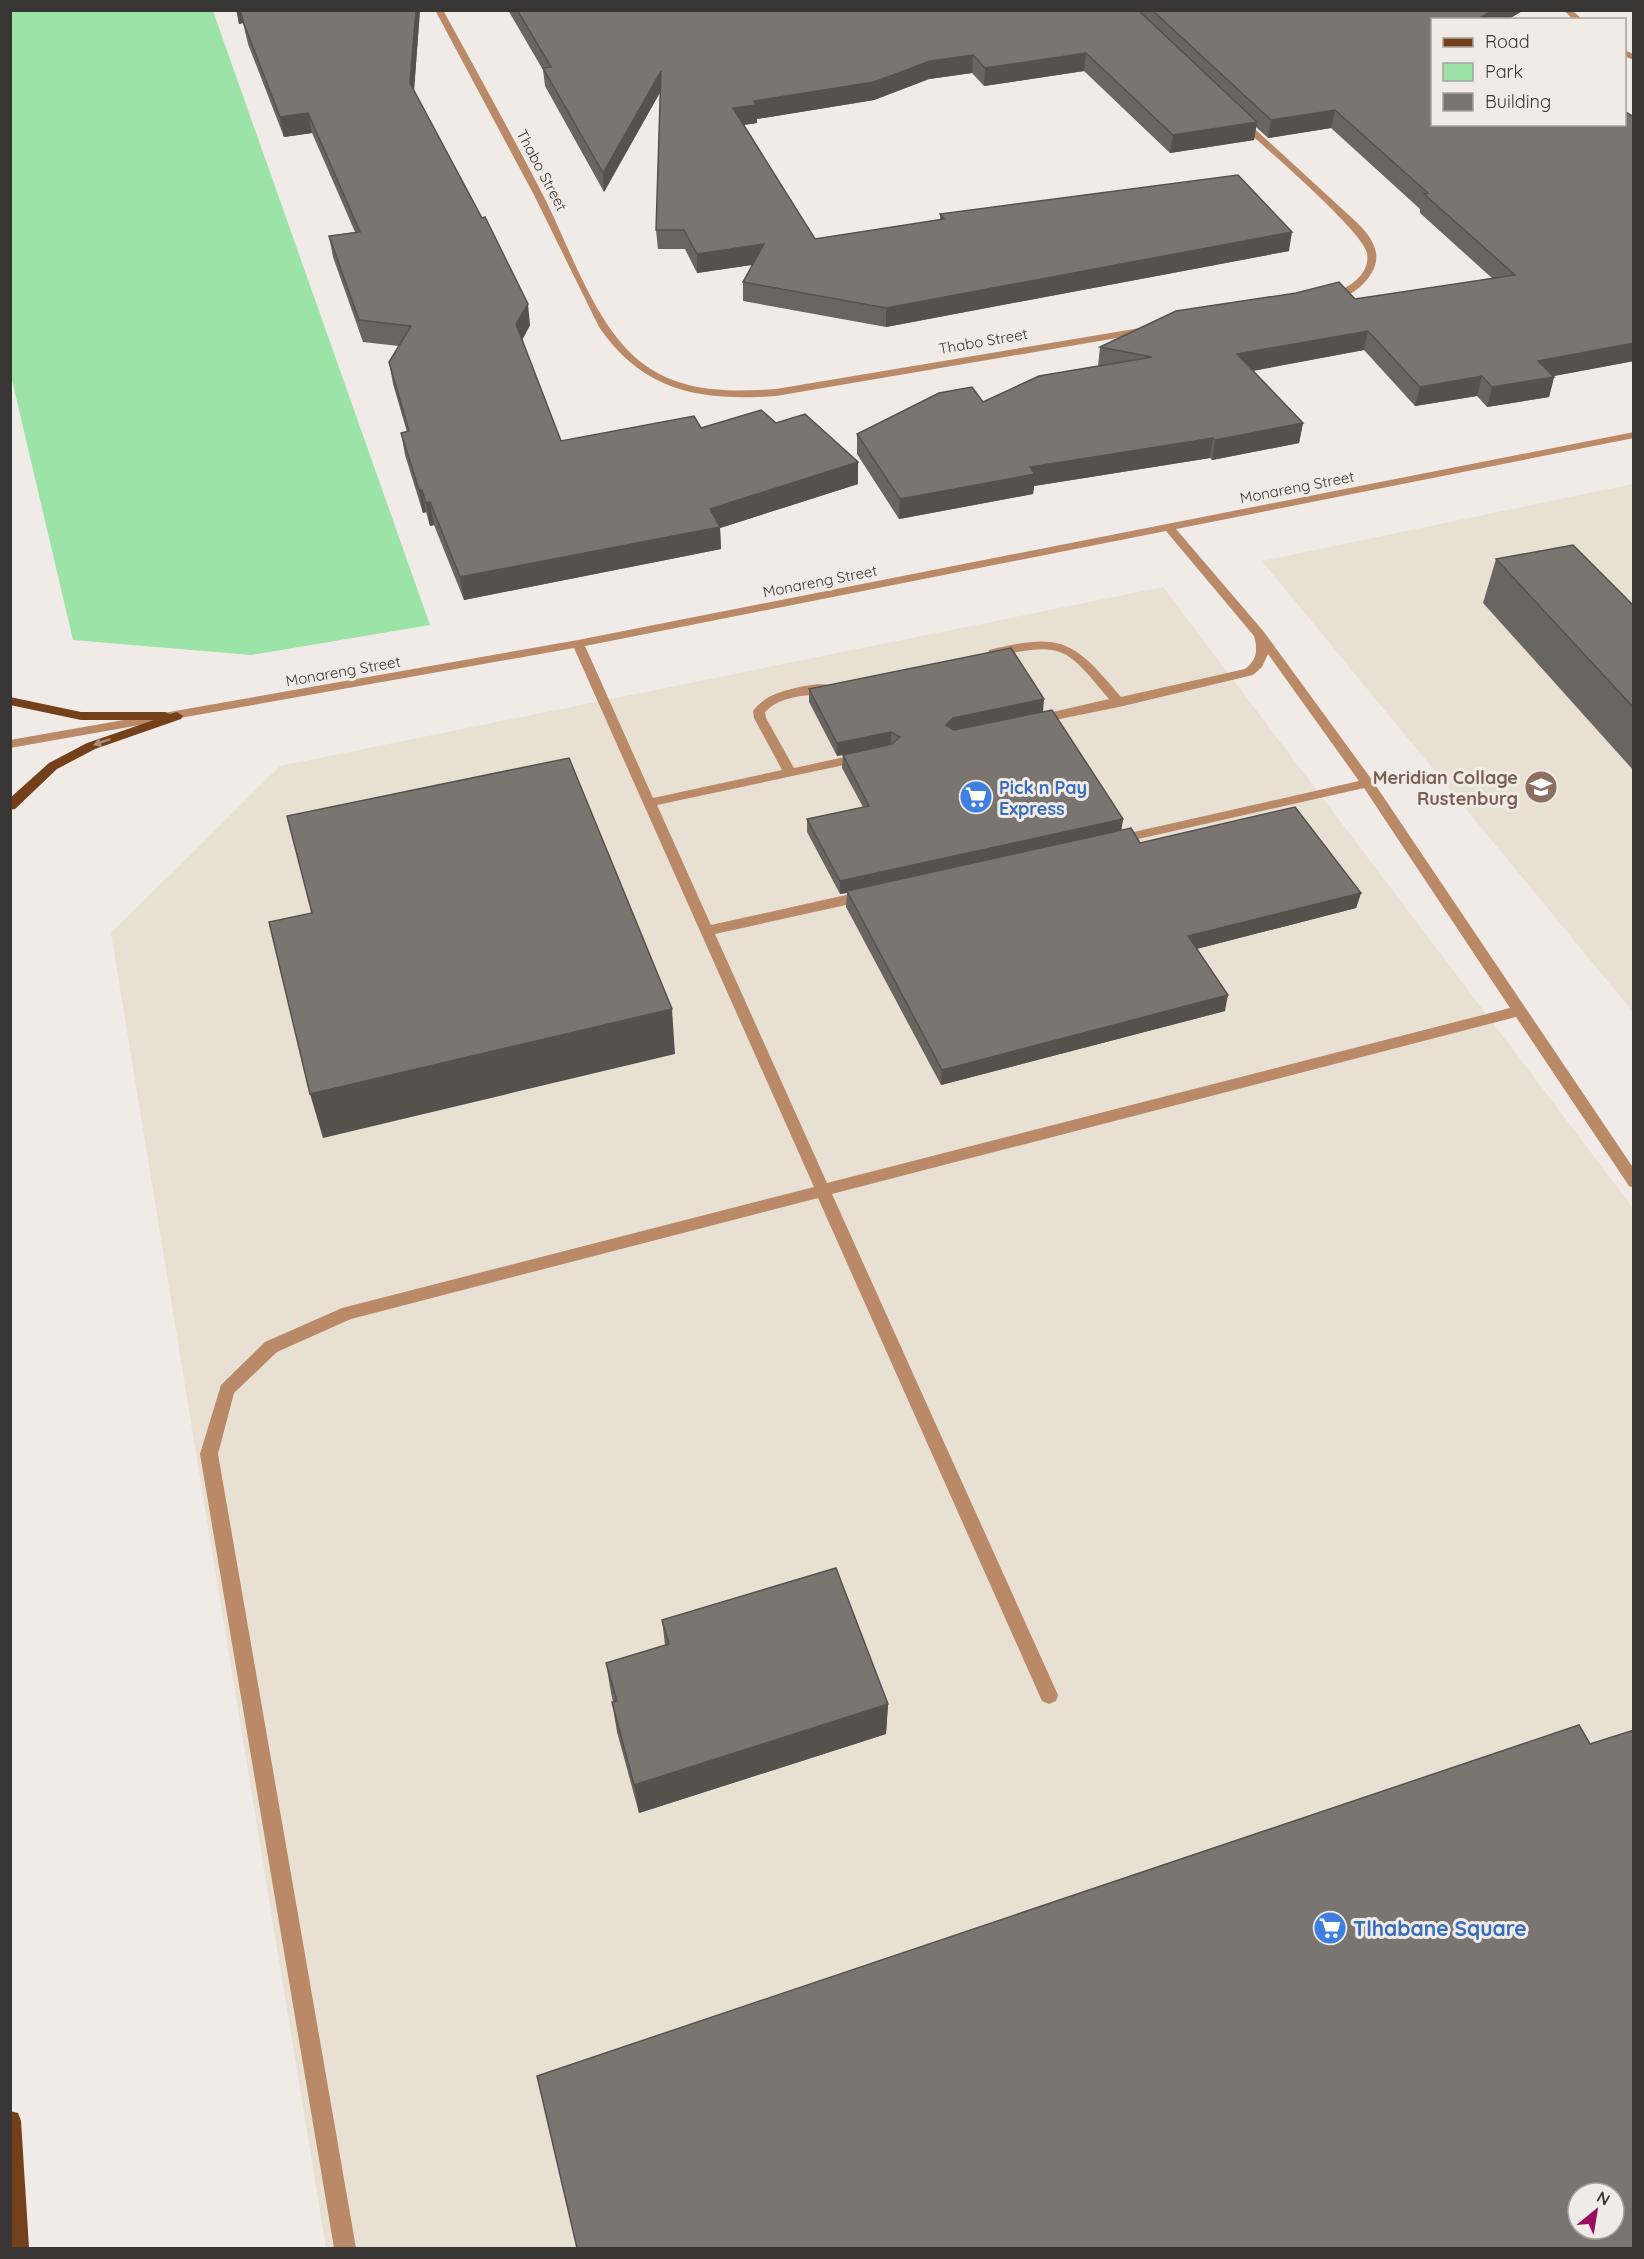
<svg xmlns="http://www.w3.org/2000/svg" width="1644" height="2259" viewBox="0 0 1644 2259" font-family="Quicksand,sans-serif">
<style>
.built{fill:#e9e0d4;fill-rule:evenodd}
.green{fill:#9be3a7}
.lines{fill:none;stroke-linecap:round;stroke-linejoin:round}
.minor{fill:#ba8967;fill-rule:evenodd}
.major{fill:#734019;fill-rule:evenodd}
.wall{fill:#696560}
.shaded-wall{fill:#55524e}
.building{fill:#7a7570;stroke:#55524e;stroke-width:1.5;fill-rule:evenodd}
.oneway{fill:#ab8d75}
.labels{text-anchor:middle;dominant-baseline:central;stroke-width:6;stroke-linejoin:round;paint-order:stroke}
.far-street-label{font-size:15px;fill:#383634;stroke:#f0ebe6}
.education-label{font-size:18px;font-weight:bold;fill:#785e54;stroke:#f0ebe6;text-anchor:end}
.shop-label{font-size:18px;font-weight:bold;fill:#366cbe;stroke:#f0ebe6;text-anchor:start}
.near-shop-label{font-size:21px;font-weight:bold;fill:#366cbe;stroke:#f0ebe6;text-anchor:start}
</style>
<rect width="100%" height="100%" fill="#f0ebe6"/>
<g class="built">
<polygon points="1633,484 1633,1012 1262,561"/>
<path d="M1163,587L1633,1208V2248H326L111,933L280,766ZM1578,2193H1614V2229H1578Z"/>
</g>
<polygon class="green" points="10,11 213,11 430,625 251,655 73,640 11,376"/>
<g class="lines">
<g class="minor">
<path d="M435,10H443C477,72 511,133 543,195C570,247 596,331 645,365C684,393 730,392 776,389L1152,326L1157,329L1152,332L776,396C702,401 644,393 599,327L534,195Z"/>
<polygon points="1563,10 1572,10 1583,20 1574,20"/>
<polygon points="1624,50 1634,54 1634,60 1624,56"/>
<path d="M1238,119H1244L1352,218C1362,227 1374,239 1376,253C1380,277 1347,303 1326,300V296C1344,290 1371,277 1367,253C1363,231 1260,143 1238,123Z"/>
<path d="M1634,432V438L1176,529L1264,632L1372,780L1634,1169V1188L1629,1186L1516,1017L832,1194L1058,1695L1056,1701L1049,1704L1042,1701L818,1198L351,1319L277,1352L234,1393L218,1454L356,2248H334L200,1454L221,1385L265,1342L342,1308L814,1187L574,648L10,748V740L578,640ZM1166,531L1254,636C1258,650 1257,660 1245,669L1121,697C1073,640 1062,632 989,650V656L993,657C1063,642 1064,645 1109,699L1031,717L1029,720L1031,723L1035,724L1119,707L1253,675L1262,667L1268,654L1359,781L1116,836L1109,840L1111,843L1116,844L1364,788L1510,1008L827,1183L715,934L864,901L871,896L864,891L711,925L657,805L863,761L869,757L863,753L794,768L766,718L765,712C788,689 820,700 834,687C825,679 782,690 771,696C763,700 758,705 753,711L754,718L782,770L653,798L585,646Z"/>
</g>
<g class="major">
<polygon points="10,697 81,712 165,712 170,714 177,712 183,716 181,719 95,749 57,769 15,809 10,810 10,798 49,763 87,743 154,720 81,720 10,705"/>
<polygon points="10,2111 18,2113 21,2121 29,2248 10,2248"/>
</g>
</g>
<g class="wall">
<polygon points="236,10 420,10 414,91 530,325 522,340 561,441 701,428 776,423 858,462 858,484 720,528 721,549 464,600 434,525 430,526 426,512 423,513 405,455 401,433 407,432 393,384 389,362 399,346 363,342 333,257 329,236 355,232 312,133 284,137 248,44 243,23 239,24"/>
<polygon points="508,10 1524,10 1507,20 1432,20 1634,117 1634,361 1554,376 1554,377 1549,397 1487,407 1477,396 1415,406 1364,350 1253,371 1303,423 1299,443 1212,460 1210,458 1034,486 1033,494 899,519 857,454 857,434 983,402 1098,366 1100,347 1355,299 1493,279 1420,213 1420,209 1331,128 1268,138 1256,127 1254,140 1170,153 1084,71 984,86 972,73 929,79 874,100 757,119 757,123 744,125 815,239 940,220 940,214 1289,251 886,327 743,301 743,282 752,265 697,273 685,249 658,249 656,230 660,92 604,192 545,86 543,70"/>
<polygon points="1496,559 1634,606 1634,771 1483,603"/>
<polygon points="809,689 1043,712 1123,819 1121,830 1140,843 1361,893 1356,908 1196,949 1225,1011 941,1085 846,907 847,893 840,894 807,832 807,819 863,807 842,768 843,755 837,756 809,702"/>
<polygon points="662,1620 888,1704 886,1734 639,1813 617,1732 612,1702 613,1702 611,1693 606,1663 665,1645"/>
</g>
<g class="shaded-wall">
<polygon points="237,10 240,10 243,23 239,24"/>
<polygon points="416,10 420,10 413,103 410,83"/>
<polygon points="1494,10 1524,10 1507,20 1476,20"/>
<polygon points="1086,53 1084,71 984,86 985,68"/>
<polygon points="973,55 972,73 929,79 874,100 757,119 757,123 734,126 733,108 754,101 930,61"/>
<polygon points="661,71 662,89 604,192 603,173"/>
<polygon points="1335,110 1331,128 1268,138 1271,120"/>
<polygon points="308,113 312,133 284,137 280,117"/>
<polygon points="1257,122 1254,140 1170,153 1173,135"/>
<polygon points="1292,232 1289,251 886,327 886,308"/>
<polygon points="764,244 764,263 697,273 697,254"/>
<polygon points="528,304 530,325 519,346 516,324"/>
<polygon points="1368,331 1364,350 1234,374 1237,354"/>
<polygon points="1634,343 1634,361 1532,380 1538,361"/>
<polygon points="1482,376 1477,396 1415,406 1420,387"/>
<polygon points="1554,377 1549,397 1487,407 1492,387"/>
<polygon points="1303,423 1299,443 1212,460 1215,440"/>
<polygon points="1213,438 1210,458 1034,486 1033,494 899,519 900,499 1030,467"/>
<polygon points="858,462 858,484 720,528 721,549 464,600 460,577 710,509"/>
<polygon points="419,490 422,490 426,512 423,513"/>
<polygon points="430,502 434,525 430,526 426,503"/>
<polygon points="1044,699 1043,712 953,731 946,725 953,718"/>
<polygon points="891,732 891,745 837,756 837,743"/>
<polygon points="1123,819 1121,832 840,894 840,881"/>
<polygon points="1361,893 1356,908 1185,952 1188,936"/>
<polygon points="1228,995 1225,1011 941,1085 942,1070"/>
<polygon points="672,1009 675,1054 323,1138 310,1094"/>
<polygon points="888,1704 886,1734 639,1813 634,1785"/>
</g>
<g class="building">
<polygon points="240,10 416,10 410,83 482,218 485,217 528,304 516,324 561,441 694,416 701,428 761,410 776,423 805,414 858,462 710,509 720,527 460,577 430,502 426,503 422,490 419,490 401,433 409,431 389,362 411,326 359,320 329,236 360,232 308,113 280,117 244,24"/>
<polygon points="517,10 1138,10 1257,122 1173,135 1086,53 985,68 973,55 930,61 874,82 754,101 756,105 733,108 815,239 944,219 940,214 1238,175 1292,232 886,308 743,282 764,244 697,254 684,230 656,230 661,71 603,173 543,68 551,67"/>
<polygon points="1152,10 1494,10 1476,20 1432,20 1432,124 1624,124 1624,111 1634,117 1634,343 1538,361 1554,377 1492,387 1482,376 1420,387 1368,331 1237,354 1303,423 1215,440 1213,438 1030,467 1035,474 900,499 857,434 939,393 972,387 983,402 1039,376 1152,357 1100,347 1176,311 1296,293 1339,282 1355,299 1515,275 1424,194 1428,193 1335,110 1271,120"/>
<polygon points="1573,545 1634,606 1634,708 1496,559"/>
<polygon points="1011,648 1044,699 953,718 946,725 954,730 1052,710 1123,819 840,881 807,819 869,806 843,755 892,744 900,737 891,732 837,743 809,689"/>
<polygon points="569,758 672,1009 310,1094 269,922 312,913 287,816"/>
<polygon points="1295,807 1361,893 1188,936 1228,995 942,1070 847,891 1131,828 1140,843"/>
<polygon points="836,1568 888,1704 634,1785 612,1702 617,1701 606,1663 669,1644 662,1620"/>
<path d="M1579,1725L1590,1744L1634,1730V2248H577L537,2076ZM1578,2193H1614V2229H1578Z"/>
</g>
<defs><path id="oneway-solid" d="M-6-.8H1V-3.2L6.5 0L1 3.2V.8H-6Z" transform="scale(1.5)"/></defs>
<use class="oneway" href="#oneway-solid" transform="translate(102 742) rotate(161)"/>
<defs>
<symbol id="university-disc" viewBox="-11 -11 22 22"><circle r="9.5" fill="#8d6e63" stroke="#f0ebe6"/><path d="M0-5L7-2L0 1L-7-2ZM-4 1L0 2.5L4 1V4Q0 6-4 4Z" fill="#fff"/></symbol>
<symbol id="supermarket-disc" viewBox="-11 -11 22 22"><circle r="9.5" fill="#3f7fe0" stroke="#f0ebe6"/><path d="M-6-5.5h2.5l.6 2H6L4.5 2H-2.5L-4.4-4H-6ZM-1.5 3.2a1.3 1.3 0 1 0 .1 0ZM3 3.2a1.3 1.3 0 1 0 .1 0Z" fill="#fff"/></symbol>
</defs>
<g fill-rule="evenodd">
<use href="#university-disc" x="1522" y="768" width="38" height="38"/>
<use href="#supermarket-disc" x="957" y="778" width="38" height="38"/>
<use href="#supermarket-disc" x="1311" y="1909" width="38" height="38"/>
</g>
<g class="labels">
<g class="far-street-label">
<text transform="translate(542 170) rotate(62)">Thabo Street</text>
<text transform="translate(983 341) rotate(-10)">Thabo Street</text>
<text transform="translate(1297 487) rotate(-11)">Monareng Street</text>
<text transform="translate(820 581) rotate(-11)">Monareng Street</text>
<text transform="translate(343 671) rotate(-10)">Monareng Street</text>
</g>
<g class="education-label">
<text x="1518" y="777">Meridian Collage<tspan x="1518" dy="21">Rustenburg</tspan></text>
</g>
<g class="shop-label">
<text x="999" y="787">Pick n Pay<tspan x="999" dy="21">Express</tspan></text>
</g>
<g class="near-shop-label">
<text x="1353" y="1928">Tlhabane Square</text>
</g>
</g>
<rect width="1644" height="2259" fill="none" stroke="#383634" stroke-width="24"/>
<rect x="1431" y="18" width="195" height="108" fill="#f0ebe6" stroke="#a6a39f" stroke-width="1.5"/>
<rect x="1443" y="38" width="30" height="9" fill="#734019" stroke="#a6a39f" stroke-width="1.5"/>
<text x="1485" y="48" font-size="18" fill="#383634">Road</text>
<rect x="1443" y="63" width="30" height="18" fill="#9be3a7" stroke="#a6a39f" stroke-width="1.5"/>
<text x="1485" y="78" font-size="18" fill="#383634">Park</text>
<rect x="1443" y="93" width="30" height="18" fill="#7a7570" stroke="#a6a39f" stroke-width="1.5"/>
<text x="1485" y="108" font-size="18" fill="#383634">Building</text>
<g transform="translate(1596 2211) rotate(30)"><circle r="28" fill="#f0ebe6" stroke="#a6a39f" stroke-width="1.5"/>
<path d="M0-4.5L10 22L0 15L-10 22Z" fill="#9a0d5f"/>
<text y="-9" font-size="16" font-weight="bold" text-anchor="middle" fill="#383634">N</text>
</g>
</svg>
